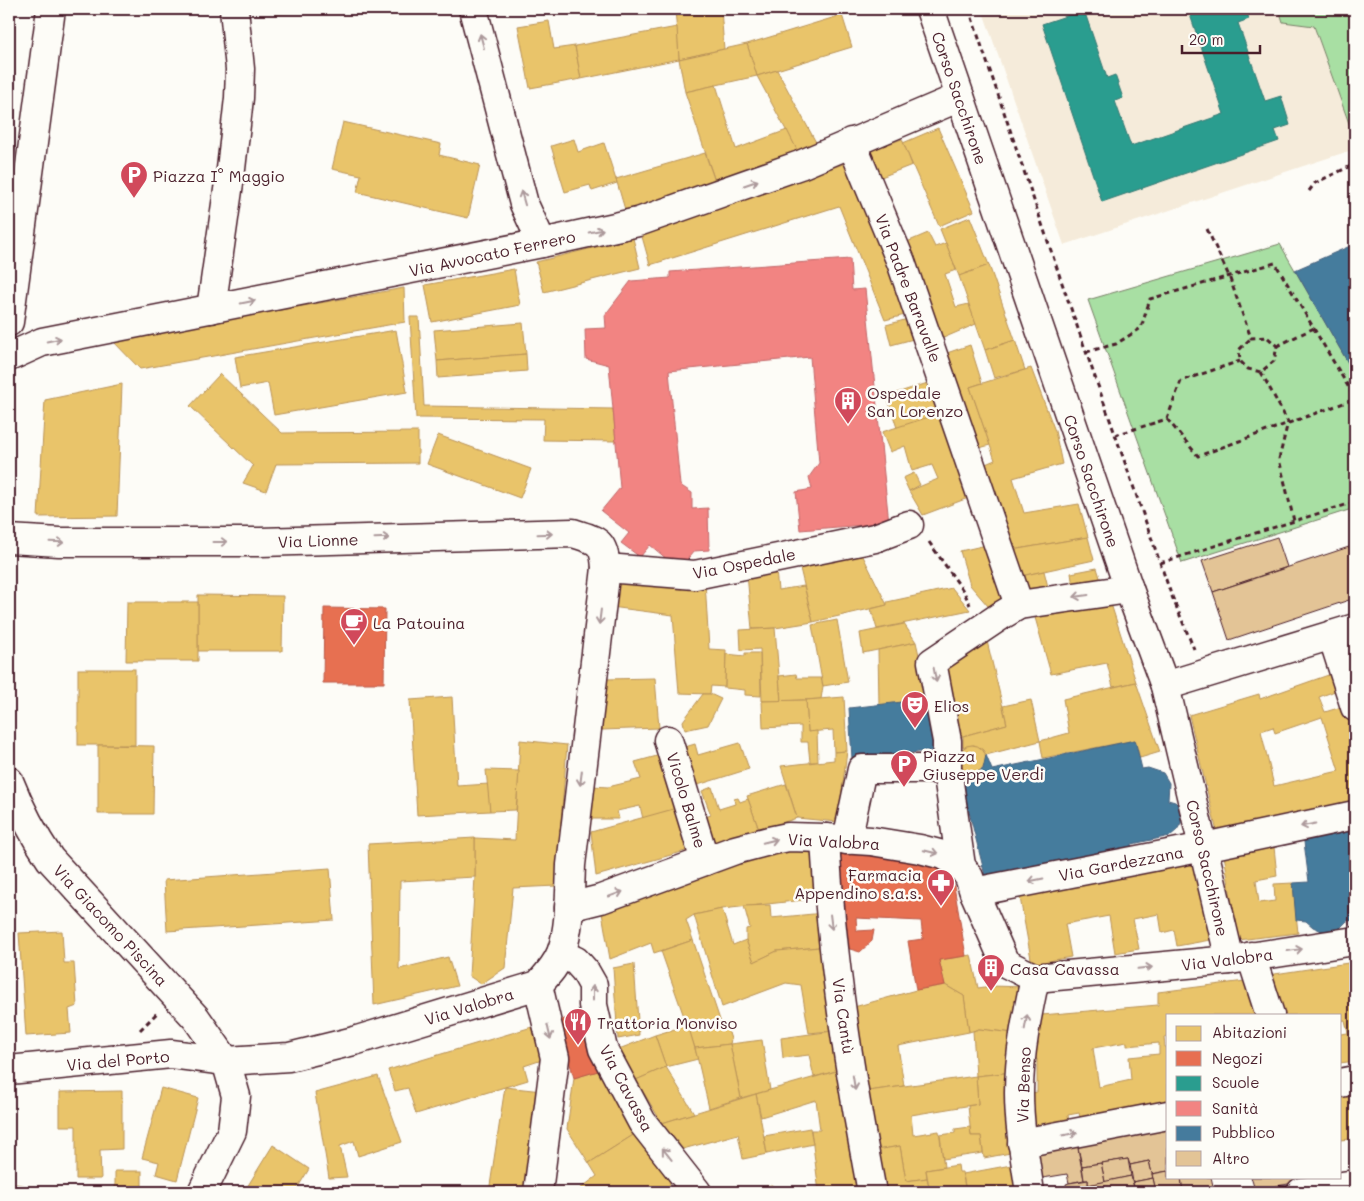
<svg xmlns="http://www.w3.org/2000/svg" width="1364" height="1201" viewBox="0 0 1364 1201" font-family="Mali,sans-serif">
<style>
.built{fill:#f5ebda}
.green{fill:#a8dfa3;stroke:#797f67}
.homes{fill:#e9c46a;stroke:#b99257;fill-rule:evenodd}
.shops{fill:#e76f51;stroke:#b85746}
.schools{fill:#2a9d8f;stroke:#347771}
.health{fill:#f28482;stroke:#c06668}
.public{fill:#457b9d;stroke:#465f7b}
.building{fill:#e3c496;stroke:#4a1f2b}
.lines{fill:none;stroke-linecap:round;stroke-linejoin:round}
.minor-casing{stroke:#4a1f2b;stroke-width:31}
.major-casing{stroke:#4a1f2b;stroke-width:31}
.path{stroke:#4a1f2b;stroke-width:3;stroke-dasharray:5 4;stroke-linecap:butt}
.minor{stroke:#fdfcf7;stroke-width:28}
.major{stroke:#fdfcf7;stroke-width:28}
.oneway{stroke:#ac999b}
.labels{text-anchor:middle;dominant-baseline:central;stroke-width:5;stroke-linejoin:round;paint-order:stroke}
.street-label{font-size:16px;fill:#4a1f2b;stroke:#fdfcf7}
.poi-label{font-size:16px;fill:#4a1f2b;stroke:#fdfcf7;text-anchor:start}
</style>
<rect width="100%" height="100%" fill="#fdfcf7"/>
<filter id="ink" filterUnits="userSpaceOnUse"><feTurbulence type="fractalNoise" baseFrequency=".02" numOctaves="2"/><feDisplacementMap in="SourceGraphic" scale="10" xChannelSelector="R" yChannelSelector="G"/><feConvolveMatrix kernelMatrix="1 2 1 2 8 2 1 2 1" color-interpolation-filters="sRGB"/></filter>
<g filter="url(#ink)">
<polygon class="built" points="982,9 1279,9 1283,22 1314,26 1355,140 1355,149 1064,245"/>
<g class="green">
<polygon points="1279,9 1355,9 1355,140 1314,26 1283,22"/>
<polygon points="1280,244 1355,375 1355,508 1182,563 1088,300"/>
</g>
<g class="homes">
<polygon points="276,9 333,9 276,14"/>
<polygon points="675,9 721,9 724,49 679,59"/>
<polygon points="842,15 852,47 757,76 747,44"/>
<polygon points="549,21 554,49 575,46 581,79 530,88 518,26"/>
<polygon points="677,27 679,59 581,79 575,46"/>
<polygon points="747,44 757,76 685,92 679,59"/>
<polygon points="777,70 819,148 800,156 757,76"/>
<polygon points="716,85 736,149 787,130 800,156 717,187 685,92"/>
<polygon points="343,122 441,144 439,155 480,165 468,218 357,192 361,175 332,169"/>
<polygon points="938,128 974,211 939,226 903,143"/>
<polygon points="574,139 578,152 604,143 617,183 592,191 590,185 565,192 551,146"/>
<polygon points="902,139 912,165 876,179 866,152"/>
<polygon points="705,153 717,187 626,213 616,179"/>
<polygon points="849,162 913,313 885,320 839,206 650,265 641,233"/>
<polygon points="970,217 989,265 959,276 940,229"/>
<polygon points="928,233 935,247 946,243 956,270 945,274 956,307 969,304 976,324 941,339 907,242"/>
<polygon points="633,238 640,268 544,292 536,262"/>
<polygon points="989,265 1015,340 985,350 959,276"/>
<polygon points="514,269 520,305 432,322 425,285"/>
<polygon points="404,288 405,322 140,369 112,340"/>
<polygon points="410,317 419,317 424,406 613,409 616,441 543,440 544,419 416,418"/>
<polygon points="912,318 917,338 891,345 886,325"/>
<polygon points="523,323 526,354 437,361 434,330"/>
<polygon points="396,330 407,392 274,415 268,383 240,388 235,357"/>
<polygon points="1015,340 1025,370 994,378 985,350"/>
<polygon points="970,345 982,383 970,387 990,445 976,449 944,354"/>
<polygon points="526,354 527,371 438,378 437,361"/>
<polygon points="1031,368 1055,431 1062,464 1013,478 1024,513 1079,504 1088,537 1012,550 981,466 995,460 970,387"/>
<polygon points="220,374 282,433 418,432 418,463 276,464 266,491 243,483 253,466 190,406"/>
<polygon points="934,381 944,413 897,428 887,396"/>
<polygon points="122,384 117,516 38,517 45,400"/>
<polygon points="938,414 944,431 954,428 976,495 923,515 909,491 938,479 932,465 912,471 905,446 890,452 882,432"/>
<polygon points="438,435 531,469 520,498 427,464"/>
<polygon points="914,473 920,485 909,491 903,478"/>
<polygon points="1088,537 1094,560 1021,576 1012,550"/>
<polygon points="991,544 1011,603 988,606 970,585 960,551"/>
<polygon points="858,546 887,605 813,622 798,560"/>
<polygon points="1097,568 1102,584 1073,587 1071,573"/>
<polygon points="776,571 778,590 804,586 813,622 775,628 752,629 747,574"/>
<polygon points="1044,571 1049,591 1026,595 1021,576"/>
<polygon points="614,572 705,581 709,649 726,650 725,687 711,686 710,694 679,693 673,615 611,607"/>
<polygon points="952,588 970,610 877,629 871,609 887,605 887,602"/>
<polygon points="198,595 283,596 282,651 198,651"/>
<polygon points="127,602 198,602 198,661 126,661"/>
<polygon points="1111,604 1136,682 1113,687 1107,663 1051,674 1034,614"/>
<polygon points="837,620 848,682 823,686 812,625"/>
<polygon points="904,624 916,642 863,653 860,633"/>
<polygon points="775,628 781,701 762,701 760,649 741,650 740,630"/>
<polygon points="986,637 1007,724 959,737 945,663"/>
<polygon points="916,642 929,699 879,705 878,650"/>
<polygon points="745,653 760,653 761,696 745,695 745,690 725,688 726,654 745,656"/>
<rect x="78" y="669" width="57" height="76"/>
<path d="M1337,672L1343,688L1319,697L1325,712L1348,705L1355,728V807L1218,836L1189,715L1259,694L1260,699ZM1322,717L1339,771L1274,786L1261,731L1273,727L1275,733Z"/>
<polygon points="796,674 797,678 821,678 823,686 821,699 781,701 779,676"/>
<polygon points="655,678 659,728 602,730 606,679"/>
<polygon points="1136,682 1160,752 1140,758 1135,740 1043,758 1040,741 1069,733 1063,699"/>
<polygon points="703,694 710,694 721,699 708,725 685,730 683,721"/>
<polygon points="452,697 457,786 489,784 490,811 417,815 410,700"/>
<polygon points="844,697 847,751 834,752 833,730 808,732 806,700"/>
<polygon points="806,700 808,732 817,731 818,762 810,762 808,742 801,742 801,726 763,728 762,701"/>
<polygon points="1031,700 1040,741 986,755 983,750 974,745 963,747 963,736 1007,724 1003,706"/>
<polygon points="520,740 567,745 556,886 513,888 505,968 481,984 469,976 475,877 475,838 515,840"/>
<polygon points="740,743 749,769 685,789 678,749 695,744 698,755"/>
<circle cx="972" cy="759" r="14"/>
<polygon points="98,745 154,746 153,814 98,814"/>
<polygon points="847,751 838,822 797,818 781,766 834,760 834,752"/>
<polygon points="668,753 684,806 643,819 640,806 617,811 619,819 590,819 593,786 608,787 641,779 635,762"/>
<polygon points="486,770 519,771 516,810 490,811"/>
<polygon points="786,784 797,818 759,830 747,796"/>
<polygon points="712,787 719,809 735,804 734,799 738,798 740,802 748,799 759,830 707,845 697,820 711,815 702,791"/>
<polygon points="684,806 696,848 596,876 591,832"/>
<polygon points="475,838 475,877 400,881 399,969 448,957 457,986 374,1005 368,844"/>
<polygon points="816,846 822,898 722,909 694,915 686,920 693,940 654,953 651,943 610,959 601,907 737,859"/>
<polygon points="1274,847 1277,876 1256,880 1259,903 1275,901 1274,884 1293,883 1298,933 1238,940 1224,855"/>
<polygon points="1195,861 1210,940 1177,946 1174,930 1162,933 1159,914 1133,919 1139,949 1115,953 1109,916 1065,924 1071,957 1032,964 1019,892"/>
<polygon points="330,868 334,920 167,931 164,880"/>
<polygon points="770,905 771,918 824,913 830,946 777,951 754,962 746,940 746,929 750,928 744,906"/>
<polygon points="722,909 733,945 746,940 754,962 777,951 830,946 840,1030 809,1033 801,985 786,983 722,1007 694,915"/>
<polygon points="62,931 64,963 74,963 77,1006 69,1009 71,1033 26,1036 19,933"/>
<polygon points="693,940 723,1029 727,1027 731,1039 730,1044 695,1048 661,951"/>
<polygon points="971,955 978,988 991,986 1025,987 1022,1034 979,1029 969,1032 964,996 945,985 939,960"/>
<polygon points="1355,962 1355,1061 1340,1063 1340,1034 1348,1033 1345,1020 1340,1021 1340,1015 1278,1015 1268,975"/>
<polygon points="634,964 639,1035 618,1039 613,968"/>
<path d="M1253,980L1265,1015H1168V1036L1164,1037L1165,1047H1168V1107L1098,1120L1097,1114L1080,1117L1079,1113L1068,1115L1069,1123L1029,1129L1026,1094L1037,1092V1059L1025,1058L1030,1016L1158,1005V992ZM1127,1042V1046L1159,1043V1054L1129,1057L1131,1080L1099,1087L1093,1048Z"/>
<polygon points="945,985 964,996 969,1032 898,1046 904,1086 861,1092 854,1007 916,990"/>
<polygon points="688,1025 698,1059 666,1067 655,1035"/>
<polygon points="532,1027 542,1060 524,1066 528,1080 416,1114 408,1088 395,1091 388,1070"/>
<polygon points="979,1029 1022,1034 1013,1072 976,1076 973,1031"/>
<polygon points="840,1030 847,1068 814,1077 809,1055 783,1058 781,1038"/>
<polygon points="655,1035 666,1067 636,1080 619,1049"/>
<polygon points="762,1040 770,1090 741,1098 730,1044"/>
<polygon points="730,1044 741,1098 709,1108 695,1048"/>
<polygon points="666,1067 694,1113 662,1123 636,1080"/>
<polygon points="847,1068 867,1192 819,1192 811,1130 820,1130 816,1100 761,1117 756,1094"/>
<polygon points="598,1071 638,1132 589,1163 567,1129 574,1078"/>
<polygon points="1013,1072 1021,1151 984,1158 981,1136 971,1136 968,1106 978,1104 976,1076"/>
<polygon points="378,1076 402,1142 358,1156 354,1141 340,1146 347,1177 329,1178 315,1093"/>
<polygon points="976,1076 978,1104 911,1115 913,1135 939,1131 944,1167 926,1170 927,1178 906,1181 900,1146 871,1151 861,1092"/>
<polygon points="505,1087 542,1091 527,1192 489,1192"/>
<polygon points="161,1088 198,1098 177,1180 156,1174 159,1162 142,1158"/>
<polygon points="1355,1089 1355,1150 1351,1139 1340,1140 1340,1091"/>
<polygon points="122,1091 122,1149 100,1150 101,1179 76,1179 76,1126 60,1126 60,1092"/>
<polygon points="756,1094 767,1154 743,1159 738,1134 683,1149 662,1123"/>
<polygon points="970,1127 971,1136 981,1136 983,1153 943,1159 940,1135 955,1133 955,1129"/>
<polygon points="810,1128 813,1144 767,1154 764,1136"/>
<polygon points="638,1132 668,1176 670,1184 667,1191 665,1192 651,1192 647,1189 644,1192 576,1192 597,1176 589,1163"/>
<polygon points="273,1145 309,1169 295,1192 244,1192"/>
<polygon points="900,1146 906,1181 927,1178 930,1192 878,1192 871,1151"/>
<polygon points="1022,1163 1026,1192 966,1192 963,1174"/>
<polygon points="958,1165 959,1172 962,1172 966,1192 930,1192 926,1170"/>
<rect x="115" y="1171" width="27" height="21"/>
<polygon points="9,1183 53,1190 53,1192 9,1192"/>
<polygon points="772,1185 773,1192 744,1192"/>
</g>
<g class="shops">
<polygon points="324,608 385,609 384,683 323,683"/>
<polygon points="835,846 951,869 966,956 939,960 945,985 916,990 908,941 923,939 921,921 856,918 857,931 874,930 872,941 860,952 843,947"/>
<polygon points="582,1014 598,1071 574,1078 558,1021"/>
</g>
<polygon class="schools" points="1188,9 1246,9 1249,19 1238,23 1265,101 1281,96 1290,125 1275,130 1279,141 1102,202 1042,24 1084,10 1107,78 1115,75 1123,98 1115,101 1131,146 1224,114"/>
<polygon class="health" points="850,259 852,290 865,289 889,523 800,530 796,492 812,489 809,477 819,463 810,357 669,371 680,485 692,493 692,509 708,508 709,550 694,551 679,569 650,545 640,557 621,543 629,533 601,511 620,488 613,409 609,365 586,359 585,329 606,328 605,315 631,281 670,278 670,272"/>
<g class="public">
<polygon points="1355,244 1355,375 1295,270"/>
<polygon points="929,699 938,750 852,759 849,708"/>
<polygon points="1135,740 1142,769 1148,768 1163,773 1169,783 1168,800 1175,802 1179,806 1181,815 1181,823 1177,830 1170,836 1132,844 1132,850 986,879 960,776 965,773 975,774 983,769 986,755 992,770"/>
<polygon points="1351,829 1355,854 1355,920 1347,921 1340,928 1331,931 1322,931 1313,927 1306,921 1296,920 1293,883 1309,882 1303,834"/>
</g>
<g class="building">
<polygon points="1277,537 1287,567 1213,592 1202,561"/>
<polygon points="1355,545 1355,598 1229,640 1213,592"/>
<polygon points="1168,1122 1168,1171 1152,1174 1149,1161 1130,1165 1128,1159 1082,1166 1076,1138"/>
<polygon points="1076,1138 1084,1180 1069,1183 1067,1174 1031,1180 1025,1148"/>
<polygon points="1128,1159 1131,1176 1105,1182 1101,1163"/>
<polygon points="1149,1161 1153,1178 1133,1182 1130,1165"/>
<polygon points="1101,1163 1105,1182 1088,1185 1088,1180 1084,1180 1082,1166"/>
<polygon points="1168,1171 1168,1177 1181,1177 1183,1192 1156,1192 1152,1174"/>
<polygon points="1131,1176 1135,1192 1067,1192 1066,1184 1069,1183 1088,1180 1088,1185"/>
<polygon points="1181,1177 1211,1177 1214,1190 1206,1192 1183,1192"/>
<polygon points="1251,1177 1315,1177 1316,1179 1255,1190"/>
<polygon points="1153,1178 1156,1192 1135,1192 1133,1182"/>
</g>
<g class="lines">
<defs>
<g id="minor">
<polyline points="473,9 524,204 542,243"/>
<polyline points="930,9 1129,589 1165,686 1230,960"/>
<polyline points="851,142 901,262 1019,605"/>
<polyline points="211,309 231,169 239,98 240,69 234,9"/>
<polyline points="9,357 42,342 542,243 638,222 800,165 960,97"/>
<path d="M9,539L59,542H260L573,533C597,541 604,540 606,568L571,865C570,891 570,930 561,953C556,966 547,975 538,985L354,1041L289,1057L226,1061L171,1054L9,1070"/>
<polyline points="606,568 695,575 875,538 909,525"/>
<polyline points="1332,635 1355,707"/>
<polyline points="1165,686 1355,628"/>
<polyline points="668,740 705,861"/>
<path d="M825,838C831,957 850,1076 872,1192"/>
<polyline points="847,840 862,769 947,769"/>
<polyline points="961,866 947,769 947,741 932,662 1002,615 1019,605 1129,589"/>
<polyline points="974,892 1204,847 1355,815"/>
<polyline points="569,907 601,899 735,850 769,841 788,837 825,838 871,841 920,849 943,855 961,866 969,877 974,892 1005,963 1035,978 1230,960 1355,941"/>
<polyline points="561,954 576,961 585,971 593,985 593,1005 603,1049 642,1122 697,1192"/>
<polyline points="1251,956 1270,1015"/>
<polyline points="1340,1083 1355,1080"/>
<polyline points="1022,1143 1168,1115"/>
<polyline points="538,1192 555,1058 538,985"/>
<path d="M1030,1192C1025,1159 1019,1126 1019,1093C1019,1054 1027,1016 1035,978"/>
<polyline points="1301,1192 1355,1184"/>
</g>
<g id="major">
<polyline points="9,322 51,9"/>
<path d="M9,781C20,809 33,834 50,859L196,1018L226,1061L236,1096L232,1131L202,1192"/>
</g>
</defs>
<use href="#minor" class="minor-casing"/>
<use href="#major" class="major-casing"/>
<g class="path">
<polyline points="969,9 1062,283 1171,594 1194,649"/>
<polyline points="1309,191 1315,183 1355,164"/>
<polyline points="1207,229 1229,276 1251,338 1267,337 1277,346 1274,361 1261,372 1248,369 1240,361 1239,350 1251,338"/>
<polyline points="1277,346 1314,328"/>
<polyline points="1086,352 1116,344 1141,328 1150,299 1275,263 1355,398"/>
<polyline points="1261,372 1288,422 1279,459 1294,521"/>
<polyline points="1167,419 1198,456 1355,399"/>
<polyline points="1115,435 1167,419 1181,381 1240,361"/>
<polyline points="929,542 964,592 970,605"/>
<polyline points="1160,563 1355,502"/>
<polyline points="140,1030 157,1013"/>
</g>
<use href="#minor" class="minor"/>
<use href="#major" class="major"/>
</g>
<defs><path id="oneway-shaft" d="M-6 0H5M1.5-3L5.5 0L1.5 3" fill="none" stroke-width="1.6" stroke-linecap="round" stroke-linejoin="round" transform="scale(1.25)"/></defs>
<g class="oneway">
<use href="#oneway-shaft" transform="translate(482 41) rotate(-105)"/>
<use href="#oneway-shaft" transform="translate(751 183) rotate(-19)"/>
<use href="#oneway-shaft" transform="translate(523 198) rotate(-106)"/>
<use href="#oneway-shaft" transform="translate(596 231) rotate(-12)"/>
<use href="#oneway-shaft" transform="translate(248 302) rotate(-11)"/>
<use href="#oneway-shaft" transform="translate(54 340) rotate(-11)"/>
<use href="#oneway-shaft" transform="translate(545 534) rotate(-2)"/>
<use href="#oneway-shaft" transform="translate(382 538) rotate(-2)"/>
<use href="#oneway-shaft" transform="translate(57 542) rotate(2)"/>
<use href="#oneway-shaft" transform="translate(220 542)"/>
<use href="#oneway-shaft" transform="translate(1081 596) rotate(172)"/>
<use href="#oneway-shaft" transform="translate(600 617) rotate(97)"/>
<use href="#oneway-shaft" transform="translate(935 675) rotate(79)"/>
<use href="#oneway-shaft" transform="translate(581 778) rotate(97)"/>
<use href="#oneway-shaft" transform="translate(1308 825) rotate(168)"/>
<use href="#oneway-shaft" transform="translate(770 841) rotate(-13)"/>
<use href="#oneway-shaft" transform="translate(931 852) rotate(14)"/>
<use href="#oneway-shaft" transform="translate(1036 880) rotate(169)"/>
<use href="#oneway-shaft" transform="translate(616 894) rotate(-20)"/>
<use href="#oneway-shaft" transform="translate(831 922) rotate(83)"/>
<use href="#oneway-shaft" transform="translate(1295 950) rotate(-8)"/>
<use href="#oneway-shaft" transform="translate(1145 968) rotate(-6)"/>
<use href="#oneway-shaft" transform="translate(593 993) rotate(-90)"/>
<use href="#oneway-shaft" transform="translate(1026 1022) rotate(-80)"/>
<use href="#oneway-shaft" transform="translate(549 1032) rotate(77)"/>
<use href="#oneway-shaft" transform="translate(854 1083) rotate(81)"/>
<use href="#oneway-shaft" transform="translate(1070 1134) rotate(-11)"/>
<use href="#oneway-shaft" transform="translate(667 1154) rotate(-128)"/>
</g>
</g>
<defs>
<symbol id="parking-pin" viewBox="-11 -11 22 30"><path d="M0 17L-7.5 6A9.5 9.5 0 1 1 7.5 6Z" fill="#d1495b" stroke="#fdfcf7"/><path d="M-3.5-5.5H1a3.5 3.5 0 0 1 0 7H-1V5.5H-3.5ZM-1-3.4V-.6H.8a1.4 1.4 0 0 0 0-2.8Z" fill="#fff"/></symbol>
<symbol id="building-pin" viewBox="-11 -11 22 30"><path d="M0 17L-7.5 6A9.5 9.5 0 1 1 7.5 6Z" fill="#d1495b" stroke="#fdfcf7"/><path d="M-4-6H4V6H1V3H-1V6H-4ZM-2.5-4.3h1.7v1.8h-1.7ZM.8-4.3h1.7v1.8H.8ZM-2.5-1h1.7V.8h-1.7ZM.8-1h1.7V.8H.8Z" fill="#fff"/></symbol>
<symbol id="cafe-pin" viewBox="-11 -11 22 30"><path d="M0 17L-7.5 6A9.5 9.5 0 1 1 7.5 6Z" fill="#d1495b" stroke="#fdfcf7"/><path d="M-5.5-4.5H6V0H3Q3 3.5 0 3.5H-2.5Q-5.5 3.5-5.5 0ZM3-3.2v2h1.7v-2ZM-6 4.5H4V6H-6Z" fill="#fff"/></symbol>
<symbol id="theatre-pin" viewBox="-11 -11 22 30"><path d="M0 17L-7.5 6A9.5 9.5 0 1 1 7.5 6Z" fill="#d1495b" stroke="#fdfcf7"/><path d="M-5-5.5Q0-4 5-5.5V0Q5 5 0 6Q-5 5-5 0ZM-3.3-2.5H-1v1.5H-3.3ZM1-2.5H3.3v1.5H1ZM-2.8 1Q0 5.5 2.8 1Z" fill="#fff"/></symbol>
<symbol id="pharmacy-pin" viewBox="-11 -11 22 30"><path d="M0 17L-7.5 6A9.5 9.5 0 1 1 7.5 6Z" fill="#d1495b" stroke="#fdfcf7"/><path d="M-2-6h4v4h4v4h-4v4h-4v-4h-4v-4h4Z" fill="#fff"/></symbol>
<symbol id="restaurant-pin" viewBox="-11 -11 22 30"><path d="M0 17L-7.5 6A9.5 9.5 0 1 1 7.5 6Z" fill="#d1495b" stroke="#fdfcf7"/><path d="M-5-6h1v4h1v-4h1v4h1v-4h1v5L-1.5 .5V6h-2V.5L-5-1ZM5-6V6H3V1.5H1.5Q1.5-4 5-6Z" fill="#fff"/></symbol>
</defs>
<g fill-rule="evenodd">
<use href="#parking-pin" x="118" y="159" width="32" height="43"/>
<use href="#building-pin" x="832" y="385" width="32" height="43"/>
<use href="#cafe-pin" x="338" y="606" width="32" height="43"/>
<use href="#theatre-pin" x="899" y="689" width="32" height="43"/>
<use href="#parking-pin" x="888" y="748" width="32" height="43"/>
<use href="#pharmacy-pin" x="925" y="867" width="32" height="43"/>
<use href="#building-pin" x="975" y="952" width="32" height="43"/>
<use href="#restaurant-pin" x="562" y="1006" width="32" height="43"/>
</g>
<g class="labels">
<g class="street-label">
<text transform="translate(960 98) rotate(71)">Corso Sacchirone</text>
<text transform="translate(492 253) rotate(-12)">Via Avvocato Ferrero</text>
<text transform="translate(909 288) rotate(69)">Via Padre Baravalle</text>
<text transform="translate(1092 481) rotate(71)">Corso Sacchirone</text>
<text transform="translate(318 540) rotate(-2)">Via Lionne</text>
<text transform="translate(744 563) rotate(-11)">Via Ospedale</text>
<text transform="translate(687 800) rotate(73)">Vicolo Balme</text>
<text transform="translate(834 841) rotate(3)">Via Valobra</text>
<text transform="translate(1121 863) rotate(-11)">Via Gardezzana</text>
<text transform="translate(1208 868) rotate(77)">Corso Sacchirone</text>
<text transform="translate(111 925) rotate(47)">Via Giacomo Piscina</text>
<text transform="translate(1227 959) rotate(-7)">Via Valobra</text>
<text transform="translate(469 1006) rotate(-17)">Via Valobra</text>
<text transform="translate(844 1016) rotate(82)">Via Cantù</text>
<text transform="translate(118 1060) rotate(-5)">Via del Porto</text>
<text transform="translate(1023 1085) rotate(-88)">Via Benso</text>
<text transform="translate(627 1088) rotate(62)">Via Cavassa</text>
</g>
<g class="poi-label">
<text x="153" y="175">Piazza I° Maggio</text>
<text x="867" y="392">Ospedale<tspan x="867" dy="18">San Lorenzo</tspan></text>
<text x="373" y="622">La Patouina</text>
<text x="934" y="705">Elios</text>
<text x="923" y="755">Piazza<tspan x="923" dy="18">Giuseppe Verdi</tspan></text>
<text x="922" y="874" text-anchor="end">Farmacia<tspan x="922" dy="18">Appendino s.a.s.</tspan></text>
<text x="1010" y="968">Casa Cavassa</text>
<text x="597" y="1022">Trattoria Monviso</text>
</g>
</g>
<rect width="1364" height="1201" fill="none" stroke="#fdfcf7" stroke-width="30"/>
<rect x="15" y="15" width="1334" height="1171" fill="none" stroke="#4a1f2b" stroke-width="2" filter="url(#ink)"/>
<rect x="1166" y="1014" width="175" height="165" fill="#fdfcf7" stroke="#b5a4a5"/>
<rect x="1176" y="1026" width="25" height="15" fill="#e9c46a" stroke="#b5a4a5"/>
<text x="1212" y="1038" font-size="15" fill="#4a1f2b">Abitazioni</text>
<rect x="1176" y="1051" width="25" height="15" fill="#e76f51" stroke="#b5a4a5"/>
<text x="1212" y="1064" font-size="15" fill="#4a1f2b">Negozi</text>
<rect x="1176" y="1076" width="25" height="15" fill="#2a9d8f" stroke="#b5a4a5"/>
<text x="1212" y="1088" font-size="15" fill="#4a1f2b">Scuole</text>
<rect x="1176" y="1101" width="25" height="15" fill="#f28482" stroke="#b5a4a5"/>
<text x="1212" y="1114" font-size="15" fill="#4a1f2b">Sanità</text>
<rect x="1176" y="1126" width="25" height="15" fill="#457b9d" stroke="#b5a4a5"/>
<text x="1212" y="1138" font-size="15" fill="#4a1f2b">Pubblico</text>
<rect x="1176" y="1151" width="25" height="15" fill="#e3c496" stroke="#b5a4a5"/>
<text x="1212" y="1164" font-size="15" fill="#4a1f2b">Altro</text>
<path d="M1182 45v8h78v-8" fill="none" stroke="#4a1f2b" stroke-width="2.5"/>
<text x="1189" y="45" font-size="15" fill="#4a1f2b" stroke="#fdfcf7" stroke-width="4" paint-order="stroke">20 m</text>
</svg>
